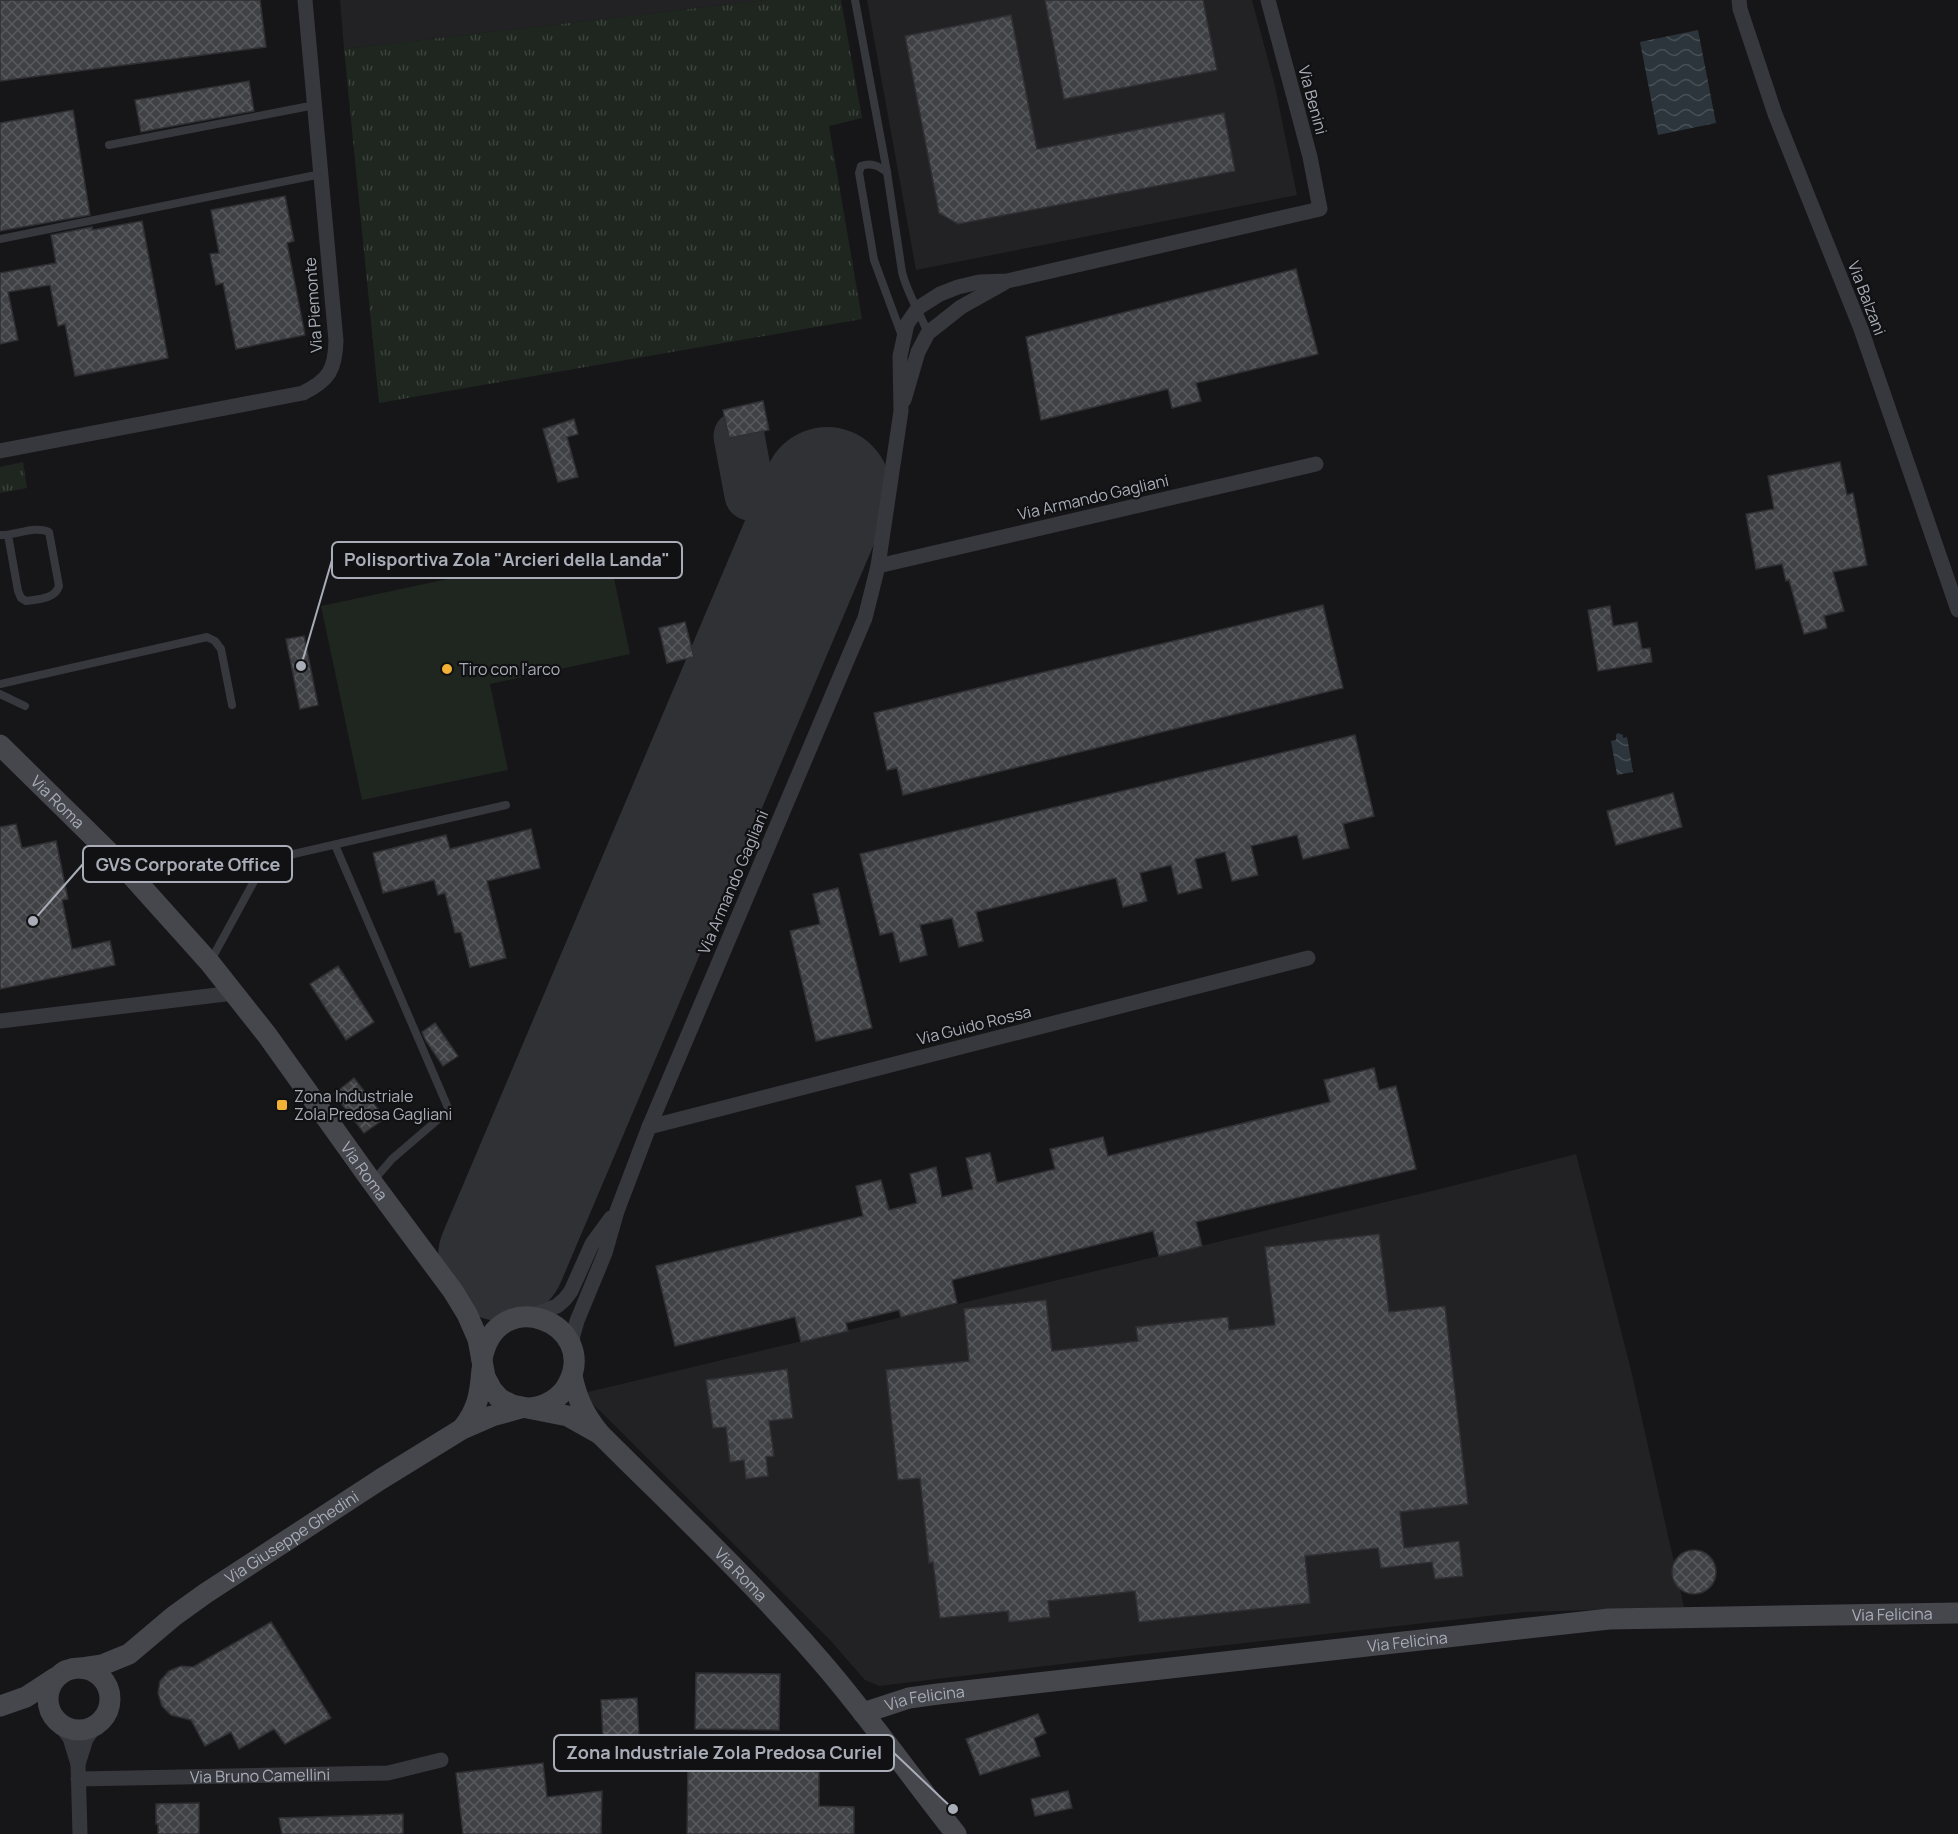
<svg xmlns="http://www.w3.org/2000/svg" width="1958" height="1834" viewBox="0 0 1958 1834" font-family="Manrope,sans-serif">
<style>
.built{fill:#222225}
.grass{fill:url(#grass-tufts)}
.pitch{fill:#1e261f}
.water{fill:url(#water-waves)}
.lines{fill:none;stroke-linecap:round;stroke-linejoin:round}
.taxiway{stroke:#303135;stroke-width:51}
.runway{stroke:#303135;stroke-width:128}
.building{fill:url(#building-cross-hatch);stroke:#303034;stroke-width:1.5}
.lane{stroke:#37383d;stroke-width:8}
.street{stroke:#37383d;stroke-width:15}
.secondary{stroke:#45474d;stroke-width:21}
.poi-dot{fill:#f2b134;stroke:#111113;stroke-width:2}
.labels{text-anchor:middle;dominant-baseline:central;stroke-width:4.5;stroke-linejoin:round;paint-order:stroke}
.street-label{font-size:16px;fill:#a8adb8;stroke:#111113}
.poi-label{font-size:16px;fill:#a8adb8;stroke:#111113;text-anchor:start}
.leader{fill:none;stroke:#a8adb8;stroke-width:2}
.callout-dot{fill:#a8adb8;stroke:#111113;stroke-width:2}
.callout{fill:#111113;stroke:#a8adb8;stroke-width:2}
.callout-label{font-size:18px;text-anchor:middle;font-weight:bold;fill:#a8adb8}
</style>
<defs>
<pattern id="grass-tufts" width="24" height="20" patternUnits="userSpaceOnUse" patternTransform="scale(1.5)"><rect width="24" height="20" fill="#1e261f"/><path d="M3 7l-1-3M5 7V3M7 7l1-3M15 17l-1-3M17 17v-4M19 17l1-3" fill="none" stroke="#3c433d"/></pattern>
<pattern id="water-waves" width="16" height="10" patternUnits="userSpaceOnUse" patternTransform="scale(1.5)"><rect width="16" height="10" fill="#2c353c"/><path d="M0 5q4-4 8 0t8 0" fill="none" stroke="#485056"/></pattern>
<pattern id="building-cross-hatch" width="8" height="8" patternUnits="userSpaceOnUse" patternTransform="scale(1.5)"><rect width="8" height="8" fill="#404145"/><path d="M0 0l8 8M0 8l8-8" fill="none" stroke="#595a5e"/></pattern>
</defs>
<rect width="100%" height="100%" fill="#161618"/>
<g class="built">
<polygon points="340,0 767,0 344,49"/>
<polygon points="867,0 1252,0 1275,86 1297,195 916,270"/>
<polygon points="1576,1154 1631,1370 1684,1607 1524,1612 1137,1655 879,1686 865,1680 830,1640 591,1402 588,1392 1444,1188"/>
</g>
<g class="grass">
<polygon points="767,0 841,0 862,118 829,126 862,319 379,403 344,49"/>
<polygon points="23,462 27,488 0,493 0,467"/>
</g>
<polygon class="pitch" points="607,545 630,654 490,684 508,770 362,800 321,606"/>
<g class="water">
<polygon points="1698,30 1716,123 1658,135 1640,42"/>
<polygon points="1618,733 1623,735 1623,738 1627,737 1633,772 1617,775 1611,741 1616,740 1616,735"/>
</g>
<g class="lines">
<polyline class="taxiway" points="739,436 750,495 816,517"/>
<polyline class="runway" points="502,1257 827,491"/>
</g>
<g class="building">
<polygon points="0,0 260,0 266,47 0,81"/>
<polygon points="1045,0 1203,0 1217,70 1064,99"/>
<polygon points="1011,15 1037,149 1224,113 1235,171 958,224 939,213 905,36"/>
<polygon points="249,81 254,111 141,132 135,100"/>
<polygon points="73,110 90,215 0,231 0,123"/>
<polygon points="285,196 294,241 287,243 305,335 236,349 223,283 216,285 210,254 219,253 211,210"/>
<polygon points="142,221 168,358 75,376 65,324 58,326 50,285 8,292 18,340 0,344 0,273 56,263 51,235 92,227 92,230"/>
<polygon points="1296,269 1318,354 1196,383 1201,401 1172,408 1168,389 1041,420 1026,337"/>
<polygon points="763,401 769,430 729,438 723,410"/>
<polygon points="574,419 578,434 567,437 578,477 558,482 543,429"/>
<polygon points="1840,462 1847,495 1853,493 1867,565 1833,572 1844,611 1824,616 1827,628 1804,634 1789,580 1786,581 1782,564 1756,569 1746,514 1774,509 1768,476"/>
<polygon points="1323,605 1343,688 903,795 897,768 887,770 874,713"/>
<polygon points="1610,606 1613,626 1637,622 1642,649 1650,648 1652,662 1598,671 1588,610"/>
<polygon points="685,622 694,657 667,663 659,628"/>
<polygon points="304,636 318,705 300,709 286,639"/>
<polygon points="1355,735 1374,816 1343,824 1349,848 1303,859 1297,835 1251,846 1258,875 1232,881 1225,852 1195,859 1202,888 1178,894 1171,865 1140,873 1147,901 1123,907 1116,878 976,912 983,941 959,947 952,918 920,925 927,955 900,962 893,932 880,935 860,854"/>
<polygon points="1673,793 1682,827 1616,845 1607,811"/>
<polygon points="16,824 22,848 56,841 68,899 62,900 72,949 110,941 115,965 0,989 0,827"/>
<polygon points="531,829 540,868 487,881 506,958 470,967 461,932 455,933 445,893 438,895 434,880 383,893 373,853 446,835 450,849"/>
<polygon points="838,888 872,1028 816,1041 790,931 820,924 813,894"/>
<polygon points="338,966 374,1022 346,1040 310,984"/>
<polygon points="435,1023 458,1056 443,1066 426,1041 422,1032"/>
<polygon points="1374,1068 1379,1090 1396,1086 1416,1169 1196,1222 1202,1246 1174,1253 1159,1256 1153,1231 952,1280 957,1303 901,1317 899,1310 846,1323 848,1331 801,1342 795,1317 675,1346 656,1266 863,1216 856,1186 881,1180 889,1210 917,1203 910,1174 936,1167 942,1197 973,1189 966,1158 990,1153 997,1183 1055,1169 1050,1149 1103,1137 1108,1156 1330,1102 1324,1080"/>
<polygon points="354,1078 385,1118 364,1133 334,1094"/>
<polygon points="1379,1234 1389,1312 1445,1306 1468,1504 1400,1512 1404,1548 1459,1541 1463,1576 1435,1579 1432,1562 1381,1568 1378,1548 1305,1556 1310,1603 1139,1622 1135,1591 1048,1601 1050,1617 1009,1622 1008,1611 940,1618 933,1562 929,1563 920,1478 898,1480 886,1370 969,1361 964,1309 1046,1300 1052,1351 1138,1341 1136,1327 1228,1317 1229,1330 1275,1325 1265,1247"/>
<polygon points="787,1369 793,1418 769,1421 774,1456 766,1457 768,1476 746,1479 744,1460 730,1462 726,1427 713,1428 706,1380"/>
<circle cx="1694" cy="1572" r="22"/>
<polygon points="271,1622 331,1718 285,1744 274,1729 239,1749 231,1732 205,1746 191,1720 171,1715 162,1706 158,1693 160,1681 169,1671 181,1666 193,1667"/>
<polygon points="696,1673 780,1674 779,1730 695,1729"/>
<polygon points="637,1698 640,1755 604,1757 601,1700"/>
<polygon points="1038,1714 1046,1733 1034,1738 1040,1756 980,1775 966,1739"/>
<polygon points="688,1758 819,1759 819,1806 854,1807 854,1834 687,1834"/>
<polygon points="543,1763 547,1797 602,1791 601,1834 463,1834 456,1773"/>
<polygon points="1068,1791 1072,1808 1035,1816 1031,1799"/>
<polygon points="199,1803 199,1834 158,1834 158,1824 156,1824 156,1804"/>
<polygon points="403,1814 403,1834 282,1834 279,1818"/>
</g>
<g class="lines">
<g class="lane">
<path d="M855,0L887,172L902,272C907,293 920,313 928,333"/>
<polyline points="109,145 315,105"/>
<path d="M887,172C878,166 872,162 861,166L859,173L874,260L902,336"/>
<polyline points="0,239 321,174"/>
<path d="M0,535C15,536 35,525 49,532L59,586C55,599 39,599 26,601L21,598L18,591L8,535"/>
<polyline points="0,684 207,637 215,641 221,649 232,705"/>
<polyline points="0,694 25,706"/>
<polyline points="335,845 449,1110 392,1159 373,1181"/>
<polyline points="210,962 258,874 270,863 285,856 506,805"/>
</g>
<g class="street">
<polyline points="1739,0 1740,9 1775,114 1861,329 1958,610"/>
<polyline points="904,400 918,352 928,333 961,307 1004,283"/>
<path d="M0,451L303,393C329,380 335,370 336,341L305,0"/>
<polyline points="878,566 1316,464"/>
<polyline points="0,1021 234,993"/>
<polyline points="649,1127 1308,958"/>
<polyline points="531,1316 557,1306 565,1299 571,1291 592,1244 611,1218"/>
<polyline points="572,1349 573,1335 577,1321 605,1253 617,1211 649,1127 865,618 878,566 901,411 900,356 907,324 918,308 940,294 958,287 979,282 1007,281 1320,209 1310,157 1268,0"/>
<polyline points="59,1723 70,1738 78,1764 80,1834"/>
<polyline points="78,1764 86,1739 96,1725"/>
<path id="s1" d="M78,1779L388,1773L441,1760"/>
</g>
<g class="secondary">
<path id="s2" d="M0,745L122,865L210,963L267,1035L372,1182L453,1291L467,1314L478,1339L485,1377L492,1390L500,1399L512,1405L568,1416L600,1434"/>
<path d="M482,1359C497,1282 600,1323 568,1384C561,1398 546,1406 531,1408"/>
<path id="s3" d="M572,1376C577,1399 585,1416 600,1434C674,1508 751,1580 819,1659C868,1715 910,1776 956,1834"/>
<path d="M462,1429C478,1409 480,1394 482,1369"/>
<path id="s4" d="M82,1668L102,1665L129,1654L174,1616L206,1593L381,1479L462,1429L492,1416L521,1408"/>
<circle cx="79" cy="1699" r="31"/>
<polyline points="0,1706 26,1697 55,1678"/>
<path id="s5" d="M863,1713L909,1698L938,1694L1609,1619L1958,1613"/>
</g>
</g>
<g class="poi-dot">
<circle cx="447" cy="669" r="6"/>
<rect x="276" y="1099" width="12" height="12" rx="3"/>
</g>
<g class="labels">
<g class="street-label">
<text transform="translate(1313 100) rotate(75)">Via Benini</text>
<text transform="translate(1867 298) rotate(69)">Via Balzani</text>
<text transform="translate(313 305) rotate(-94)">Via Piemonte</text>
<text transform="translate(1093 497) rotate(-13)">Via Armando Gagliani</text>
<text stroke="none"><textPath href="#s2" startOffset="81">Via Roma</textPath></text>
<text transform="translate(733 882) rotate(-67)">Via Armando Gagliani</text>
<text transform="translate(974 1025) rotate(-14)">Via Guido Rossa</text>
<text stroke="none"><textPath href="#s2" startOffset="562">Via Roma</textPath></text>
<text stroke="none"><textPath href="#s4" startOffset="250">Via Giuseppe Ghedini</textPath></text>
<text stroke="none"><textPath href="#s3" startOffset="264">Via Roma</textPath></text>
<text stroke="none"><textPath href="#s5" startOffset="1036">Via Felicina</textPath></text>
<text stroke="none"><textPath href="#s5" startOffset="550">Via Felicina</textPath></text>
<text stroke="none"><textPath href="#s5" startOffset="64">Via Felicina</textPath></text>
<text stroke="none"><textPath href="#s1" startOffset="182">Via Bruno Camellini</textPath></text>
</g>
<g class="poi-label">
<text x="459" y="669">Tiro con l'arco</text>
<text x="294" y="1096">Zona Industriale<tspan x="294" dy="18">Zola Predosa Gagliani</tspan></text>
</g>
</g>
<path class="leader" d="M301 666L332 560M33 921L83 864M953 1809L894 1753"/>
<g class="callout-dot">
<circle cx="301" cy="666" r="6"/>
<circle cx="33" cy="921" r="6"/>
<circle cx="953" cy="1809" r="6"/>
</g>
<g class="callout">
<rect x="332" y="542" width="350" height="36" rx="6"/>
<rect x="83" y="846" width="209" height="36" rx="6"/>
<rect x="554" y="1735" width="340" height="36" rx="6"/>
</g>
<g class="callout-label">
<text x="507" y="566">Polisportiva Zola "Arcieri della Landa"</text>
<text x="188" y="871">GVS Corporate Office</text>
<text x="724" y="1759">Zona Industriale Zola Predosa Curiel</text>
</g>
</svg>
